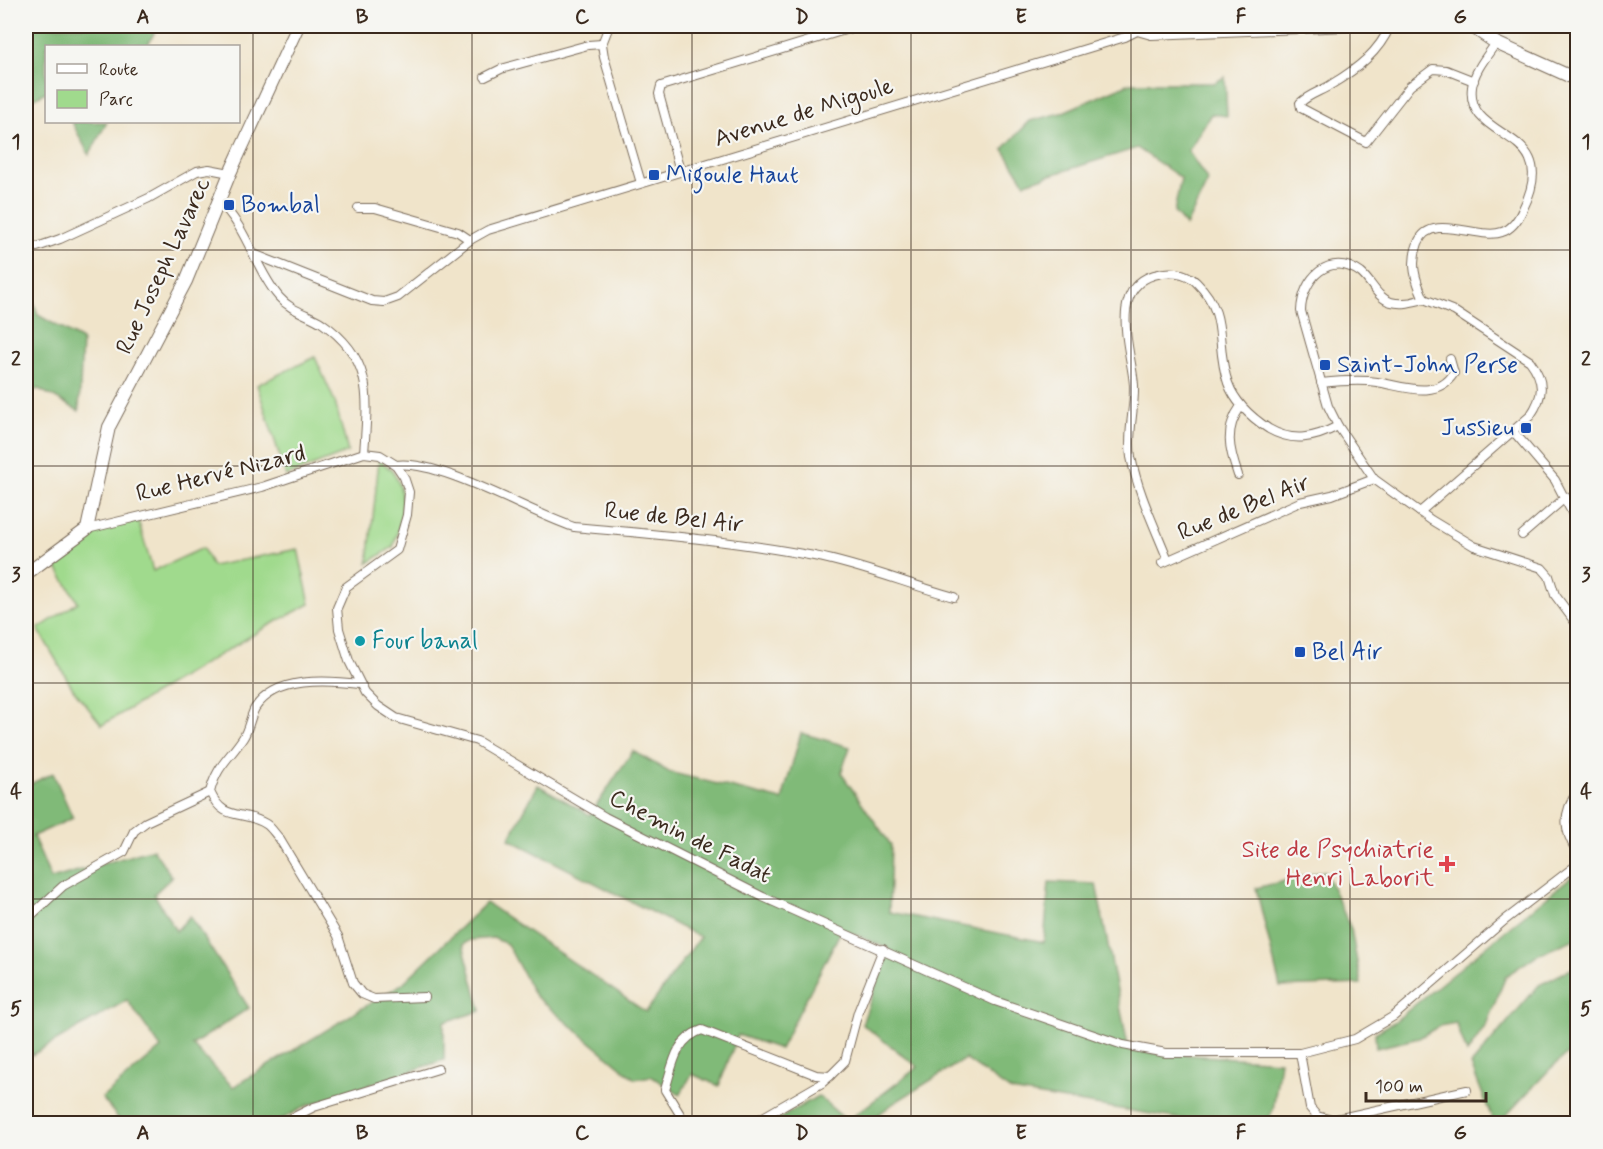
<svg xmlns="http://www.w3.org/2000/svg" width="1603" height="1149" viewBox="0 0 1603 1149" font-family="Mynerve,sans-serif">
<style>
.green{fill:#a0da8d;stroke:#6e8256;stroke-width:1.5}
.forest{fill:#80ba78;stroke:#5e724b;stroke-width:1.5}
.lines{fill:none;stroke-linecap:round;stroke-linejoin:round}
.street-casing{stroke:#7a6b5a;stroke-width:10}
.secondary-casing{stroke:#7a6b5a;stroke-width:14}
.street{stroke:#fff;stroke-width:8}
.secondary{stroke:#fff;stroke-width:12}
.grid{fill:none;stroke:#3b2a1e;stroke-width:1.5;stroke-opacity:0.55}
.transit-dot{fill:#1a4fb4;stroke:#f6f6f2;stroke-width:2}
.culture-dot{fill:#0f9aa8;stroke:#f6f6f2;stroke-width:2}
.health-dot{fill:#e0444e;stroke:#f6f6f2;stroke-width:2}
.labels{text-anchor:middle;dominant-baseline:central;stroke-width:4.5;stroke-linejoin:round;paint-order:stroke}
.street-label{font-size:24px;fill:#3b2a1e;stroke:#f6f6f2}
.transit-label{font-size:24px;fill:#164399;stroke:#f6f6f2;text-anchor:start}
.culture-label{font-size:24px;fill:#0d838f;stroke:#f6f6f2;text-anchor:start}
.health-label{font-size:24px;fill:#be3a42;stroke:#f6f6f2;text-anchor:end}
.neatline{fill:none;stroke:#3b2a1e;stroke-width:2}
.grid-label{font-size:20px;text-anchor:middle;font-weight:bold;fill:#3b2a1e}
</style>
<rect width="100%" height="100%" fill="#f6f6f2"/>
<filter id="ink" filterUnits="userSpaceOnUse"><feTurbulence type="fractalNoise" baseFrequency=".0167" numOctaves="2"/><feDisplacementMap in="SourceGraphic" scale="12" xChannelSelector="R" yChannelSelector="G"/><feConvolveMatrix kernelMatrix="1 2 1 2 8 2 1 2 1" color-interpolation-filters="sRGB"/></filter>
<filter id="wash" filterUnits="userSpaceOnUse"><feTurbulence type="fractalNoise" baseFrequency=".008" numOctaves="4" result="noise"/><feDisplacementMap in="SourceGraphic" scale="24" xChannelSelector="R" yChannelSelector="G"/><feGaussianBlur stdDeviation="1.35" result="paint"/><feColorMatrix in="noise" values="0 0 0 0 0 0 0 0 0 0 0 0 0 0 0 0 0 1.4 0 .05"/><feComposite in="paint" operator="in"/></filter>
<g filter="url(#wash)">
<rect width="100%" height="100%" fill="#f0e4ca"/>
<g class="green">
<polygon points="315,357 335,402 348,452 286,476 257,385"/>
<path d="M379,460C411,480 404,515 393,547L368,563Z"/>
<polygon points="138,520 153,571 203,548 212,566 298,549 310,604 266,627 102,725 73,689 38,629 78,602 52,560 107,527"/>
</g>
<g class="forest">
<polygon points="26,26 158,26 147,46 46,46 46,92 26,103"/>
<polygon points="1225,77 1227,116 1211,114 1188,151 1208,181 1186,226 1174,212 1181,178 1137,148 1025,183 1003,149 1030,121 1061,113 1130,83 1214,83"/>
<polygon points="72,122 107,122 89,155"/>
<polygon points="26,280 38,315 82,340 79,411 39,389 26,392"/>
<polygon points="801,733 850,747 841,773 891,845 889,912 1044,942 1049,882 1096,884 1129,1051 1280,1061 1273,1110 1266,1123 1205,1123 1011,1091 965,1059 894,1103 867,1123 772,1123 818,1096 847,1121 918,1067 862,1024 889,949 842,929 780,1049 738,1035 719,1086 692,1074 680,1095 651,1076 635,1079 535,996 507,944 493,938 471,940 463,944 481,1011 444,1022 444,1060 306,1106 275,1123 122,1123 102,1098 161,1048 127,1000 32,1055 26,1046 26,786 53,773 73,818 33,836 51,879 153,849 172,877 154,894 176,931 190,916 249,1008 192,1045 233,1087 402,984 486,903 646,1012 700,937 509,839 538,785 590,815 633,751 669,772 782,800"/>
<polygon points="1325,871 1351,929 1361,984 1280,987 1256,888"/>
<polygon points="1577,872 1577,938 1537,955 1506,976 1486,1025 1467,1053 1456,1023 1439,1026 1419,1038 1376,1048 1375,1033 1394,1022"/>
<polygon points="1577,966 1577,1046 1550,1069 1499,1123 1494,1123 1471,1065 1539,985"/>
</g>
</g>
<g filter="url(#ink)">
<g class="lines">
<defs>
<g id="street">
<polyline points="609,26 602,44 604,57 641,183"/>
<path d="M1390,26C1379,52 1357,69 1332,84C1322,91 1309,94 1300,103L1301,108L1366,142L1410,86L1433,69L1446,70L1474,81"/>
<polyline points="1137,31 1151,35 1350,27"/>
<polyline points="485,77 501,69 588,45 602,44"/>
<polyline points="680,171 659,94 661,86 858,26"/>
<path d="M218,201C247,226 255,269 279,297C291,311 308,314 322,323C374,359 368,397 364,453"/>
<polyline points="358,208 375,208 458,232 470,240"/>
<polyline points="26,243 37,247 60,239 149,198 197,171 209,169 230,173"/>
<polyline points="256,255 372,301 384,302 398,297 470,240 488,230 1125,37 1137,31 1139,26"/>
<path d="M1321,383C1339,381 1359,379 1377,382C1402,386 1437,401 1454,373L1450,359"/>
<polyline points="1338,426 1374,479 1431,520 1474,546 1542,568 1549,576 1555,595 1578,626"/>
<polyline points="1513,431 1555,480 1578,524"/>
<path d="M396,465C439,459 528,512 574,527C654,534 735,541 814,556C862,565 907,584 954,597"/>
<path d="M1238,475C1229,449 1224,429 1241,406"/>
<path d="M1420,512L1530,416C1544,396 1545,381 1530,361L1454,311L1424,299C1415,279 1410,264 1418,243C1430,211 1480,241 1502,232C1512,229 1519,218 1523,209C1564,126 1465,144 1472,87C1474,71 1487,56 1496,43"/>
<polyline points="87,529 262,487 364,453 380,455 396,465 404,477 409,492 407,515 397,550 346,587 337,608 339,629 349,661 365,693 378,706 396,718 477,741 605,817 763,897 995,1001 1123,1045 1166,1053 1300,1053 1355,1039 1394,1016 1505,920 1578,864"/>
<polyline points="1522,535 1566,497"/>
<path d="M1168,560C1155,527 1138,493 1131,457C1127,433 1135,409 1134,385C1132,353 1107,289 1154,275C1168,271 1185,271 1196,282C1230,315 1214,343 1228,383C1235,403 1252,418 1269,429C1293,443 1315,438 1338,426L1328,406L1301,311C1302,279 1329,250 1361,273C1371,281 1377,298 1391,302C1402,305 1413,302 1424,299"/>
<polyline points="1162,563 1300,502 1332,495 1374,479"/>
<path d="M359,684C328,680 276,676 255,708C250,717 249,729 243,738C229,759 217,765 210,792C224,823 242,809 266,824C271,827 275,834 279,838L338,936L353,983L362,994L374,999L425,997"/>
<path d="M1578,791C1562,813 1563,831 1578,853"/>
<polyline points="26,920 63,886 124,852 134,831 146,822 210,792"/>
<polyline points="1300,1053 1310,1108 1317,1116 1332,1120 1467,1090"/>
<polyline points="280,1124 314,1107 438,1069"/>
<path d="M686,1124L665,1090C673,1065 675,1039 702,1030L816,1075L830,1076L845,1061L858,1012L883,949"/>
<polyline points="751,1124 822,1083 830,1076"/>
</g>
<g id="secondary">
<polyline points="1471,26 1496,43 1578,80"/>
<polyline points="26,574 87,529 109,427 186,281 230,173 298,26"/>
</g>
</defs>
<use href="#street" class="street-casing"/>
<use href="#secondary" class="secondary-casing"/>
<use href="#street" class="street"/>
<use href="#secondary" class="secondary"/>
</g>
</g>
<path class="grid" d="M253,26V1124M472,26V1124M692,26V1124M911,26V1124M1131,26V1124M1350,26V1124M26,250H1578M26,466H1578M26,683H1578M26,899H1578"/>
<g class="transit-dot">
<rect x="648" y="169" width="12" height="12" rx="3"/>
<rect x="223" y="199" width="12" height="12" rx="3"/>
<rect x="1319" y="359" width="12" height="12" rx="3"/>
<rect x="1520" y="422" width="12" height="12" rx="3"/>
<rect x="1294" y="646" width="12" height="12" rx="3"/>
</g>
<circle class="culture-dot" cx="360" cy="641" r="6"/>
<path class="health-dot" d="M1444 855h6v6h6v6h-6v6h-6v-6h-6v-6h6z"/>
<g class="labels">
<g class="street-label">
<text transform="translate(804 113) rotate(-17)">Avenue de Migoule</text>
<text transform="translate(164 266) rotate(-65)">Rue Joseph Lavarec</text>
<text transform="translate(221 474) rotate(-14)">Rue Hervé Nizard</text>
<text transform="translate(1244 508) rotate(-22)">Rue de Bel Air</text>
<text transform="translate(674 518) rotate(6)">Rue de Bel Air</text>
<text transform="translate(690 837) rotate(27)">Chemin de Fadat</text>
</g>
<g class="transit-label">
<text x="666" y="175">Migoule Haut</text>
<text x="241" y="205">Bombal</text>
<text x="1337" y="365">Saint-John Perse</text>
<text x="1514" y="428" text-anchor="end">Jussieu</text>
<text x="1312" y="652">Bel Air</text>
</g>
<g class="culture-label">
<text x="372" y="641">Four banal</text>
</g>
<g class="health-label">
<text x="1434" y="850">Site de Psychiatrie<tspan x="1434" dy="28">Henri Laborit</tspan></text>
</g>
</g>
<rect width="1603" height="1149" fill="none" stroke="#f6f6f2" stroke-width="66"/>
<rect x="45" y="45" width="195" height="78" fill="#f6f6f2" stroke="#aba49d" stroke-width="1.5"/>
<rect x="57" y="64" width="30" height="9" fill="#ffffff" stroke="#aba49d" stroke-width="1.5"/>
<text x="99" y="75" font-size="18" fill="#3b2a1e">Route</text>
<rect x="57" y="90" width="30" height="18" fill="#a0da8d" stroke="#aba49d" stroke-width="1.5"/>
<text x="99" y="105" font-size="18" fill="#3b2a1e">Parc</text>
<path d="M1366 1092v9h120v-9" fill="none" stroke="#3b2a1e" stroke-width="3"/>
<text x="1375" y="1092" font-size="18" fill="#3b2a1e" stroke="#f6f6f2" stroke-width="4.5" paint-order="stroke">100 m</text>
<rect x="33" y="33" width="1537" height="1083" class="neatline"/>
<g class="grid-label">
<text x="143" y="23">A</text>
<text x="362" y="23">B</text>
<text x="582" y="23">C</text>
<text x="802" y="23">D</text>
<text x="1021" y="23">E</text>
<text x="1241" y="23">F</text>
<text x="1460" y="23">G</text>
<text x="16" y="148">1</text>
<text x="1586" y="148">1</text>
<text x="16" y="365">2</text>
<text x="1586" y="365">2</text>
<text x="16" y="581">3</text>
<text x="1586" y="581">3</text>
<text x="16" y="798">4</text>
<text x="1586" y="798">4</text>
<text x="16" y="1015">5</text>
<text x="1586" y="1015">5</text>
<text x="143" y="1139">A</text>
<text x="362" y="1139">B</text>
<text x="582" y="1139">C</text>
<text x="802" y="1139">D</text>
<text x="1021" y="1139">E</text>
<text x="1241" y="1139">F</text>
<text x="1460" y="1139">G</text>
</g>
</svg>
